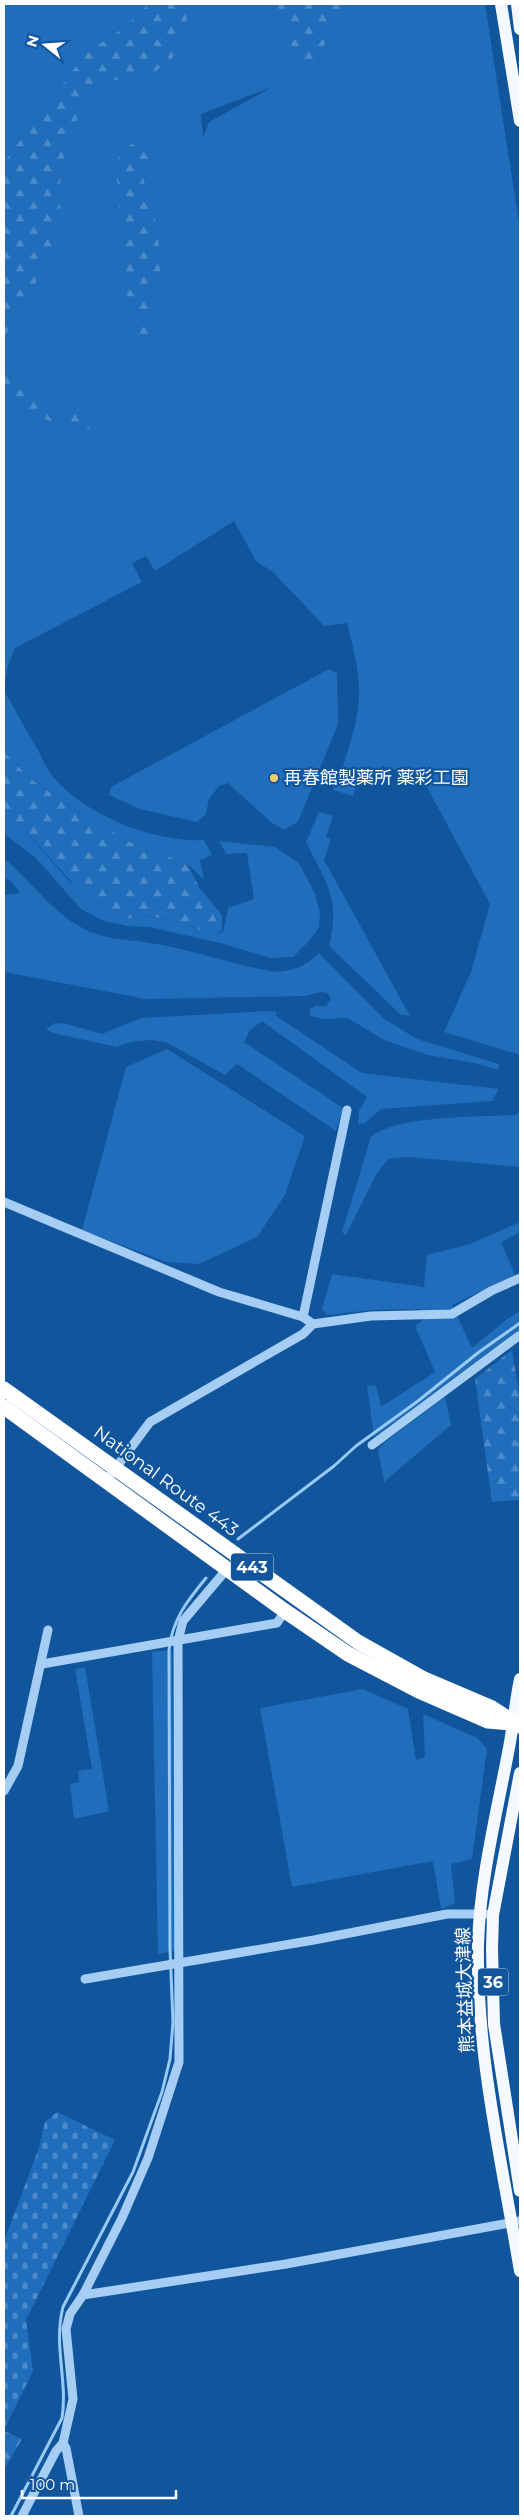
<svg xmlns="http://www.w3.org/2000/svg" width="524" height="2520" viewBox="0 0 524 2520" font-family="Montserrat,'Noto Sans JP',sans-serif">
<style>
.green{fill:#1f6dbb;fill-rule:evenodd}
.forest{fill:url(#forest-firs)}
.cemetery{fill:url(#cemetery-stones)}
.lines{fill:none;stroke-linecap:round;stroke-linejoin:round}
.stream{stroke:#98caf8;stroke-width:3}
.minor{stroke:#a6cef5;stroke-width:9}
.major{stroke:#f4f9ff;stroke-width:12}
.highway{stroke:#fff;stroke-width:15}
.poi-dot{fill:#ffcc6a;stroke:#11559d;stroke-width:2}
.labels{text-anchor:middle;dominant-baseline:central;stroke-width:4.5;stroke-linejoin:round;paint-order:stroke}
.shield{fill:#11559d;stroke:#b8cce2;stroke-width:1}
.shield-label{font-size:16px;font-weight:bold;fill:#fff}
.poi-label{font-size:18px;fill:#fff;stroke:#11559d;text-anchor:start}
.street-label{font-size:18px;fill:#fff;stroke:#11559d}
</style>
<defs>
<pattern id="forest-firs" width="22" height="20" patternUnits="userSpaceOnUse" patternTransform="scale(1.25)"><rect width="22" height="20" fill="#1f6dbb"/><path d="M5 1l3.5 6h-7zM16 11l3.5 6h-7z" fill="#4c8ac9"/></pattern>
<pattern id="cemetery-stones" width="16" height="16" patternUnits="userSpaceOnUse" patternTransform="scale(1.25)"><rect width="16" height="16" fill="#1f6dbb"/><path d="M2 7V4a2 2 0 0 1 4 0v3zM10 15v-3a2 2 0 0 1 4 0v3z" fill="#4c8ac9"/></pattern>
</defs>
<rect width="100%" height="100%" fill="#11559d"/>
<g class="green">
<path d="M4,4H485L520,229V1055L444,1032L471,972L490,904L422,778L382,766L377,784L359,778L353,796L333,790C345,763 359,722 359,693C359,669 353,646 347,623L324,626L274,573L256,561L234,521L155,571L146,556L132,563L142,582L15,648L8,665L4,689ZM272,87L209,122L203,137L201,114Z"/>
<polygon points="329,669 337,673 338,724 298,822 284,830 272,823 228,783 219,786 209,799 206,814 197,822 140,809 109,795 111,787"/>
<path d="M4,690C15,710 26,730 38,750C42,759 47,769 53,777C85,815 155,843 204,840L212,855L200,860L204,880L187,863L139,847L92,820L32,780L4,752Z"/>
<path d="M319,812L333,816L326,837L331,839L324,860L410,1016L400,1014L329,946C341,898 326,883 306,842Z"/>
<polygon points="4,819 21,826 69,881 122,920 142,915 180,922 215,935 223,932 228,908 254,899 247,853 226,854 219,841 275,847 299,863 315,894 320,913 319,927 310,940 293,957 270,958 220,943 149,927 127,926 104,921 81,909 35,857 4,834"/>
<path d="M4,859C30,879 48,908 77,925C105,941 121,938 150,943C193,949 234,966 277,972C295,970 306,966 319,953L383,1018L417,1039L499,1064L498,1070L475,1063L428,1055L407,1048L384,1040L348,1018L324,1019L310,1016V1009L315,1006H326L331,999L328,993L321,992L305,996L146,999L4,972V895L20,893L12,882L4,877Z"/>
<polygon points="270,1011 277,1012 275,1015 362,1073 499,1089 492,1101 381,1109 365,1123 358,1124 359,1111 367,1097 262,1021 250,1030 244,1042 343,1108 336,1131 237,1064 225,1075 166,1042 151,1040 130,1042 117,1047 53,1033 46,1029 55,1023 67,1024 102,1034 141,1018"/>
<polygon points="167,1049 305,1136 285,1195 257,1237 199,1264 166,1262 82,1230 126,1067"/>
<path d="M520,1112V1167L408,1157L388,1159L376,1175L346,1235L342,1232L371,1137C398,1115 479,1117 516,1115Z"/>
<polygon points="520,1222 520,1232 501,1242 515,1275 452,1305 472,1348 507,1319 520,1311 520,1329 374,1437 367,1385 376,1386 381,1407 435,1372 415,1326 424,1319 421,1309 373,1310 327,1315 322,1309 332,1274 424,1287 427,1255 470,1244"/>
<polygon points="445,1397 451,1425 384,1482 378,1450 385,1442"/>
<polygon points="172,1650 175,1951 158,1954 152,1652"/>
<polygon points="85,1667 109,1811 74,1819 70,1784 79,1782 78,1771 92,1769 75,1669"/>
<polygon points="363,1689 408,1709 416,1760 425,1757 423,1714 477,1738 487,1749 472,1859 451,1864 455,1903 441,1909 433,1861 292,1887 260,1708"/>
</g>
<g class="forest">
<path d="M147,4H188L185,39L170,61L147,77L99,82C76,111 65,147 60,183C58,198 63,215 59,229C55,244 47,265 39,278C24,302 7,319 4,348V162L88,50L110,38L141,13Z"/>
<polygon points="275,4 357,4 333,25 322,50 312,62 298,60 286,42 281,13"/>
<path d="M141,139C157,150 151,160 142,174L158,230L160,271L149,302L154,328L144,347V353L125,287L116,167L121,150Z"/>
<polygon points="4,361 51,407 77,415 96,413 91,428 79,433 33,414 4,386"/>
<polygon points="4,752 32,780 92,820 139,847 187,863 199,887 222,915 222,931 215,935 180,922 144,915 122,920 98,911 21,826 4,819"/>
<polygon points="512,1350 520,1400 520,1500 492,1502 475,1379"/>
<polygon points="4,2431 22,2439 4,2470"/>
</g>
<polygon class="cemetery" points="57,2112 115,2140 26,2320 33,2371 6,2426 4,2425 4,2241 39,2148 45,2122"/>
<g class="lines">
<g class="stream">
<polyline points="238,1539 334,1466 356,1446 418,1401 479,1352 520,1323"/>
<path d="M11,2516L62,2418C68,2380 53,2346 63,2307L133,2172L162,2092L170,2059L173,2022L170,1949L169,1650C172,1620 187,1601 206,1578"/>
</g>
<g class="minor">
<polyline points="4,1202 219,1292 303,1317 313,1324"/>
<polyline points="303,1317 347,1110"/>
<polyline points="372,1445 520,1335"/>
<polyline points="106,1481 150,1422 303,1334 313,1324 371,1316 452,1314 491,1291 520,1278"/>
<polyline points="42,1664 277,1623 285,1611"/>
<polyline points="4,1791 18,1766 48,1630"/>
<polyline points="85,1979 314,1940 447,1914 486,1914"/>
<polyline points="83,2295 286,2264 520,2221"/>
<polyline points="63,2443 66,2448 79,2516"/>
<polyline points="22,2516 56,2451 63,2443 73,2399 66,2329 70,2314 83,2295 122,2218 148,2158 179,2062 178,1641 183,1621 227,1569"/>
</g>
<g class="major">
<polyline points="501,4 520,121"/>
<polyline points="517,4 520,29"/>
<path d="M520,1679C515,1703 513,1729 508,1753C496,1816 480,1880 478,1944C476,2055 502,2162 520,2271"/>
<polyline points="520,1773 493,1915 492,1949 494,2024 520,2191"/>
</g>
<g class="highway">
<polyline points="4,1389 358,1642 424,1679 492,1708 520,1726"/>
<polyline points="4,1407 285,1611 348,1654 419,1691 488,1721 511,1723"/>
</g>
</g>
<circle class="poi-dot" cx="274" cy="778" r="5"/>
<g class="labels">
<g class="shield">
<rect x="231" y="1553.5" width="42" height="27" rx="4"/>
<rect x="478" y="1968.5" width="30" height="27" rx="4"/>
</g>
<g class="shield-label">
<text x="252" y="1567">443</text>
<text x="493" y="1982">36</text>
</g>
<g class="poi-label">
<text x="284" y="778">再春館製薬所 薬彩工園</text>
</g>
<g class="street-label">
<text transform="translate(166 1481) rotate(36)">National Route 443</text>
<text transform="translate(465 1990) rotate(-92)">熊本益城大津線</text>
</g>
</g>
<rect width="524" height="2520" fill="none" stroke="#ffffff" stroke-width="10"/>
<g transform="translate(45 45) rotate(287)" stroke="#11559d" stroke-width="4" paint-order="stroke">
<path d="M0-4L9 19L0 12L-9 19Z" fill="#ffffff"/>
<text y="-8" font-size="14" font-weight="bold" text-anchor="middle" fill="#ffffff">N</text>
</g>
<path d="M22 2490v8h154v-8" fill="none" stroke="#ffffff" stroke-width="2.5"/>
<text x="30" y="2490" font-size="15" fill="#ffffff" stroke="#11559d" stroke-width="4" paint-order="stroke">100 m</text>
</svg>
